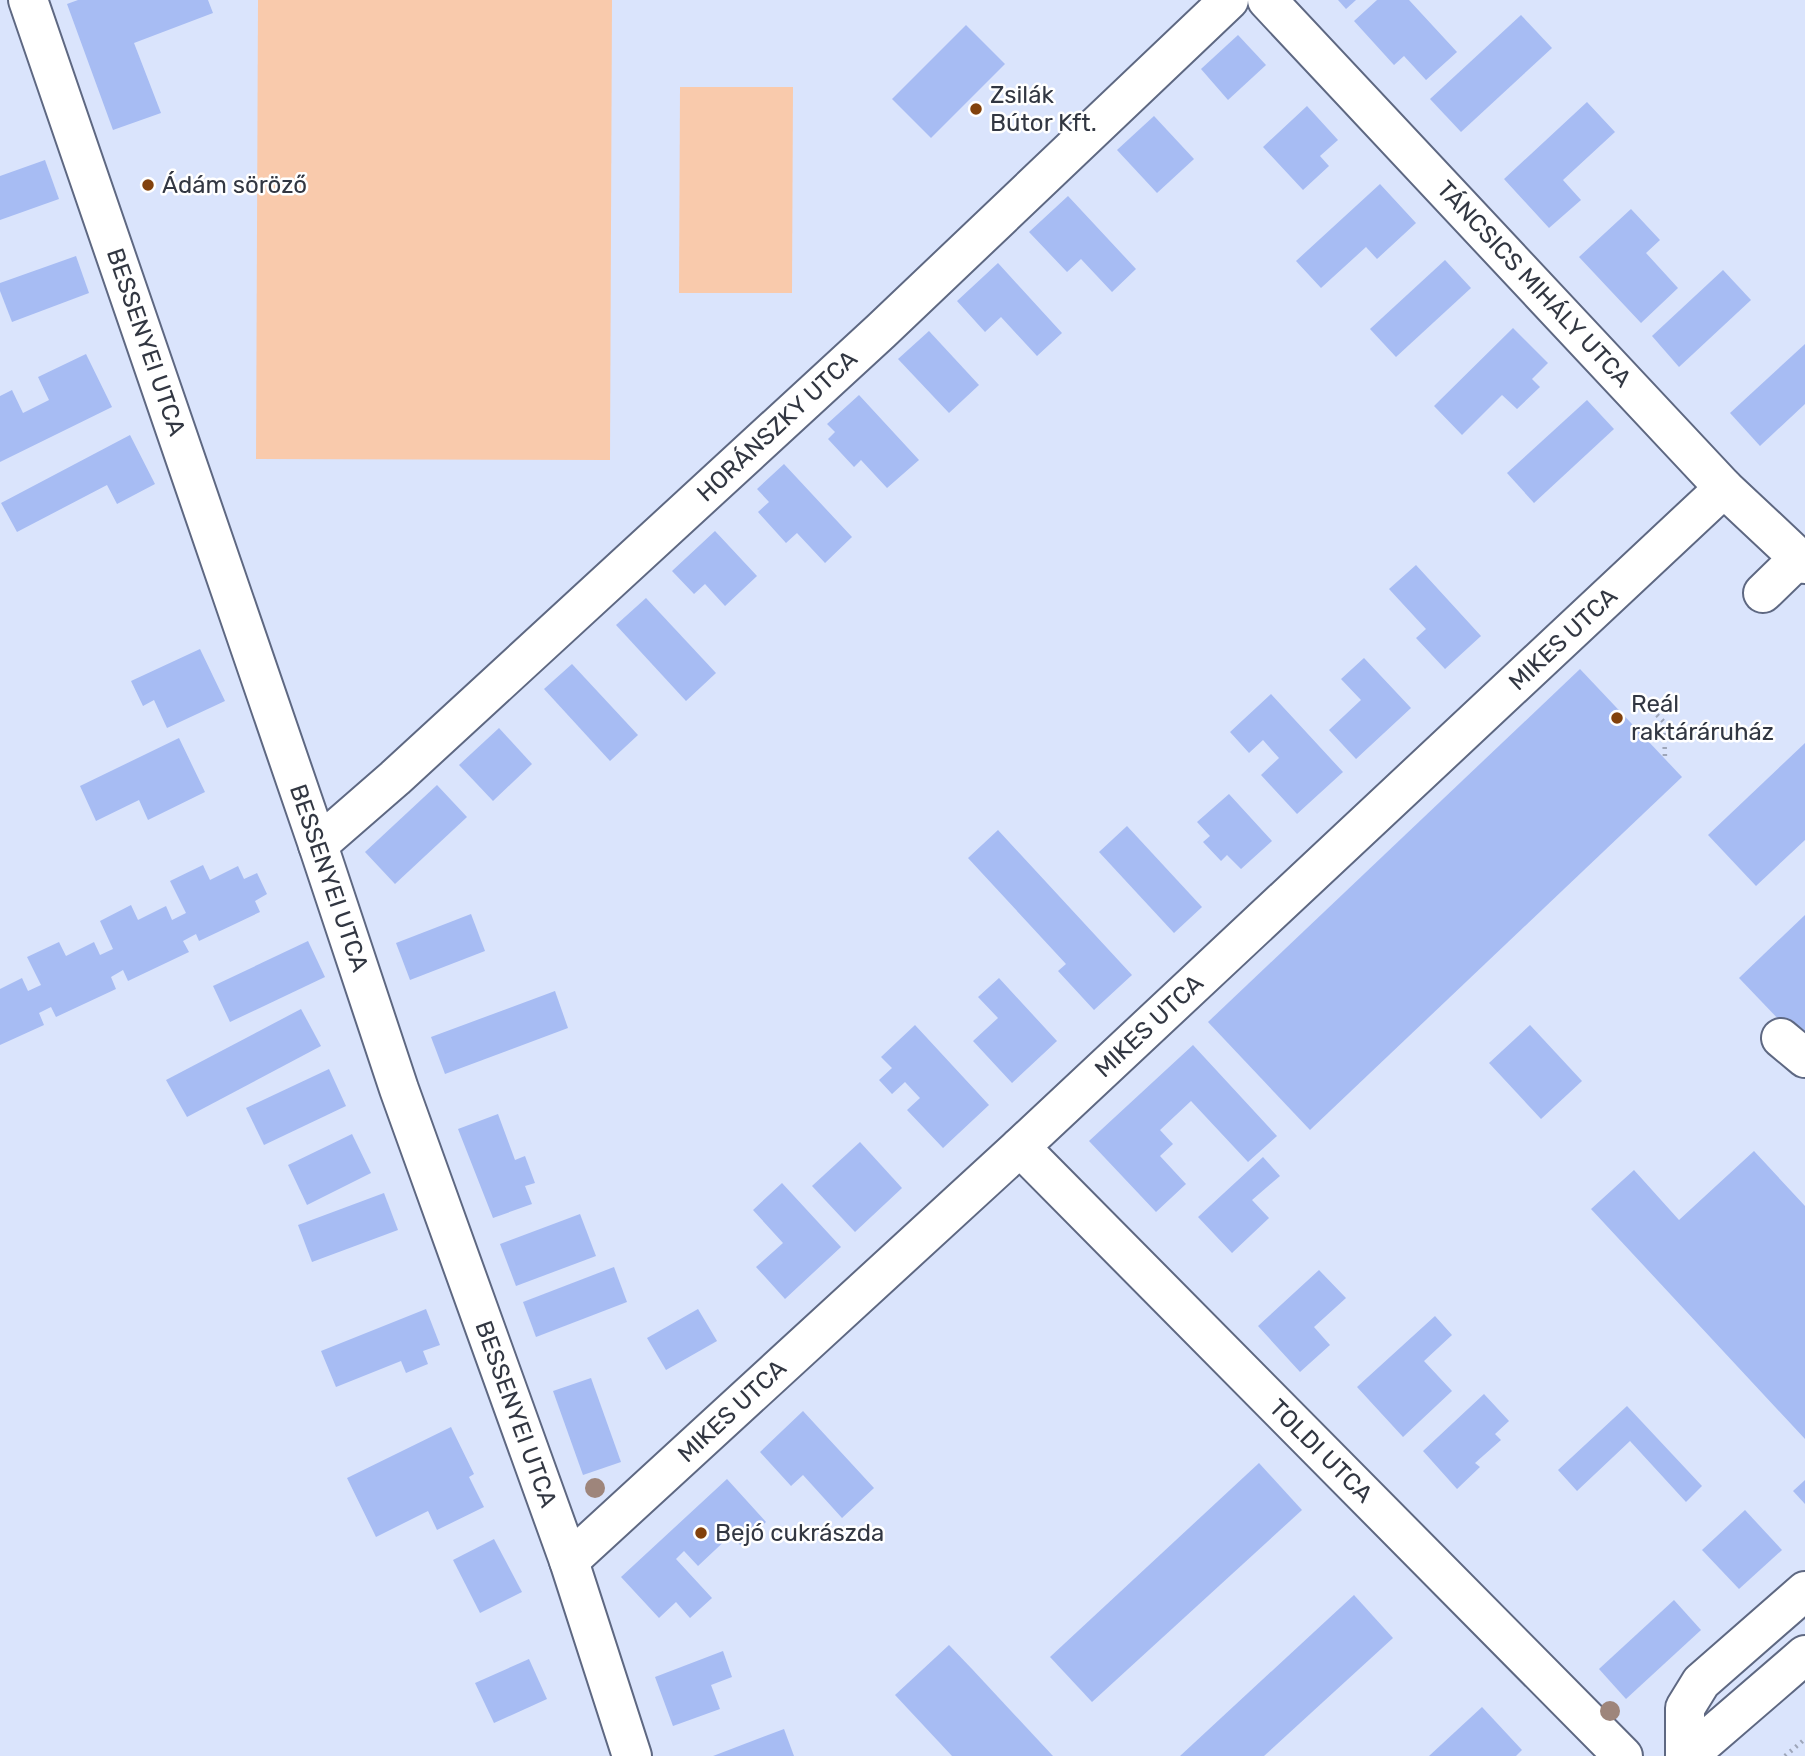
<svg xmlns="http://www.w3.org/2000/svg" width="1805" height="1756" viewBox="0 0 1805 1756" font-family="Rubik,sans-serif">
<style>
.green{fill:#f9caac}
.building{fill:#a7bcf3}
.lines{fill:none;stroke-linecap:round;stroke-linejoin:round}
.minor-casing{stroke:#5e6882;stroke-width:42}
.major-casing{stroke:#5e6882;stroke-width:42}
.path{stroke:#9ea6b9;stroke-width:4.5;stroke-dasharray:2 5;stroke-linecap:butt}
.minor{stroke:#fff;stroke-width:38}
.major{stroke:#fff;stroke-width:38}
.tree{fill:#9e857b}
.poi-dot{fill:#82410c;stroke:#fff;stroke-width:2.5}
.labels{text-anchor:middle;dominant-baseline:central;stroke-width:5;stroke-linejoin:round;paint-order:stroke}
.poi-label{font-size:24px;fill:#323742;stroke:#fff;text-anchor:start}
.street-label{font-size:24px;fill:#323742;stroke:#fff}
</style>
<rect width="100%" height="100%" fill="#dae4fc"/>
<g class="green">
<polygon points="258,0 612,0 610,460 256,459"/>
<polygon points="680,87 793,87 792,293 679,293"/>
</g>
<g class="building">
<polygon points="78,0 208,0 213,13 134,43 161,113 113,130 67,4"/>
<polygon points="1338,0 1356,0 1346,9"/>
<polygon points="1377,0 1409,0 1457,52 1426,80 1404,56 1394,65 1354,21"/>
<polygon points="1521,15 1552,48 1461,132 1430,99"/>
<polygon points="966,25 1005,64 931,138 892,99"/>
<polygon points="1238,35 1266,65 1228,100 1201,69"/>
<polygon points="1587,102 1615,132 1563,180 1581,200 1549,228 1504,179"/>
<polygon points="1307,106 1338,140 1320,156 1329,166 1303,190 1263,147"/>
<polygon points="1154,116 1194,159 1157,193 1117,150"/>
<polygon points="45,160 59,199 0,220 0,176"/>
<polygon points="1380,184 1416,223 1377,259 1366,247 1321,288 1296,261"/>
<polygon points="1068,196 1136,269 1112,292 1081,259 1067,272 1029,232"/>
<polygon points="1631,209 1660,240 1646,253 1678,288 1641,323 1579,257"/>
<polygon points="76,256 89,293 12,322 0,291 0,283"/>
<polygon points="1445,260 1471,288 1396,357 1370,329"/>
<polygon points="998,263 1062,333 1037,356 1001,317 985,332 957,301"/>
<polygon points="1723,270 1751,300 1679,367 1652,336"/>
<polygon points="1513,328 1548,363 1532,379 1540,387 1517,409 1502,395 1462,435 1434,406"/>
<polygon points="929,331 979,385 949,413 898,359"/>
<polygon points="1805,344 1805,404 1760,446 1730,413"/>
<polygon points="86,354 112,407 0,462 0,396 12,390 23,413 49,400 38,377"/>
<polygon points="859,395 919,460 887,488 861,460 854,467 828,439 835,432 827,424"/>
<polygon points="1587,400 1614,429 1534,503 1507,473"/>
<polygon points="130,435 155,484 117,504 107,485 17,532 1,503"/>
<polygon points="784,464 852,537 825,563 797,533 786,543 758,512 769,502 757,489"/>
<polygon points="715,531 757,576 725,606 705,584 694,594 672,571"/>
<polygon points="1416,565 1481,636 1445,669 1416,638 1426,629 1389,589"/>
<polygon points="646,598 716,673 686,701 616,625"/>
<polygon points="200,649 225,701 167,728 154,700 143,706 131,681"/>
<polygon points="1364,658 1411,708 1356,759 1329,730 1361,700 1341,679"/>
<polygon points="572,664 638,735 610,761 544,689"/>
<polygon points="1580,669 1682,777 1310,1130 1208,1022"/>
<polygon points="1271,694 1343,772 1297,814 1261,775 1279,758 1263,740 1249,753 1230,732"/>
<polygon points="499,728 532,764 493,801 459,765"/>
<polygon points="179,738 205,792 148,820 139,800 96,821 80,786"/>
<polygon points="1805,743 1805,840 1756,886 1708,835"/>
<polygon points="437,785 467,817 395,884 365,852"/>
<polygon points="1229,794 1272,841 1241,869 1227,855 1221,861 1203,842 1210,836 1197,822"/>
<polygon points="1127,826 1202,907 1174,933 1099,852"/>
<polygon points="998,830 1132,975 1094,1010 1058,971 1066,964 968,858"/>
<polygon points="203,865 210,880 238,866 244,879 257,873 267,894 255,901 260,912 199,941 196,934 183,941 189,952 128,981 123,970 111,977 116,989 56,1017 51,1007 39,1013 44,1025 0,1045 0,989 22,978 28,991 41,985 27,957 59,942 66,956 94,942 100,955 113,949 100,921 131,905 138,920 166,906 172,920 186,913 170,881"/>
<polygon points="471,914 485,951 410,980 396,943"/>
<polygon points="1805,915 1805,1047 1739,978"/>
<polygon points="308,941 325,977 230,1022 213,986"/>
<polygon points="999,978 1057,1041 1012,1083 973,1041 998,1018 978,997"/>
<polygon points="555,991 568,1028 445,1074 431,1037"/>
<polygon points="301,1009 321,1046 187,1117 166,1080"/>
<polygon points="915,1025 989,1105 943,1148 907,1110 920,1098 905,1082 892,1094 879,1080 892,1068 881,1057"/>
<polygon points="1530,1025 1582,1081 1541,1119 1489,1063"/>
<polygon points="1193,1045 1277,1136 1248,1162 1191,1101 1160,1130 1173,1144 1160,1156 1186,1184 1156,1212 1089,1141"/>
<polygon points="329,1069 346,1106 264,1145 246,1108"/>
<polygon points="498,1114 515,1160 525,1156 535,1183 525,1186 532,1204 493,1218 458,1129"/>
<polygon points="352,1134 371,1173 307,1205 288,1165"/>
<polygon points="860,1142 902,1188 855,1232 812,1186"/>
<polygon points="1754,1151 1805,1206 1805,1439 1591,1209 1634,1170 1679,1220"/>
<polygon points="1263,1157 1280,1176 1252,1200 1269,1218 1232,1253 1198,1217"/>
<polygon points="782,1183 841,1247 785,1299 756,1267 783,1243 753,1210"/>
<polygon points="384,1193 398,1230 312,1262 298,1225"/>
<polygon points="580,1214 596,1256 516,1286 500,1244"/>
<polygon points="614,1267 627,1302 536,1337 523,1302"/>
<polygon points="1319,1270 1346,1298 1314,1327 1330,1345 1300,1372 1258,1326"/>
<polygon points="426,1309 440,1345 423,1351 428,1364 406,1373 401,1361 336,1387 321,1351"/>
<polygon points="698,1309 717,1341 666,1370 647,1338"/>
<polygon points="1435,1316 1452,1335 1424,1361 1452,1391 1403,1437 1357,1387"/>
<polygon points="591,1378 621,1462 583,1475 553,1391"/>
<polygon points="1484,1394 1509,1421 1495,1434 1501,1440 1475,1463 1480,1467 1457,1489 1423,1451"/>
<polygon points="1627,1406 1702,1486 1686,1502 1630,1441 1577,1491 1558,1470"/>
<polygon points="803,1411 874,1488 842,1518 803,1475 791,1486 760,1452"/>
<polygon points="451,1427 474,1474 469,1477 484,1507 437,1530 428,1511 376,1537 347,1478"/>
<polygon points="1259,1463 1302,1510 1092,1702 1050,1657"/>
<polygon points="727,1479 766,1522 740,1545 731,1535 698,1566 684,1551 676,1559 712,1598 690,1618 676,1602 659,1618 621,1577"/>
<polygon points="1805,1480 1805,1504 1793,1491"/>
<polygon points="1745,1510 1782,1550 1739,1589 1702,1550"/>
<polygon points="494,1539 522,1592 480,1613 453,1560"/>
<polygon points="1354,1595 1393,1638 1264,1756 1180,1756"/>
<polygon points="1674,1600 1701,1630 1626,1699 1599,1669"/>
<polygon points="949,1645 972,1669 1053,1756 952,1756 895,1695"/>
<polygon points="723,1651 732,1677 711,1685 720,1709 673,1726 655,1677"/>
<polygon points="529,1659 547,1699 494,1723 475,1683"/>
<polygon points="1482,1707 1522,1750 1516,1756 1429,1756"/>
<polygon points="784,1729 794,1756 713,1756"/>
</g>
<g class="lines">
<defs>
<g id="minor">
<polyline points="28,0 318,845 399,1089 569,1561 632,1756"/>
<polyline points="1267,0 1724,488 1805,564"/>
<polyline points="1763,593 1799,558"/>
<polyline points="318,845 395,778 881,331 1229,0"/>
<polyline points="1781,1038 1805,1058"/>
<polyline points="1020,1147 1623,1756"/>
<polyline points="569,1561 1020,1147 1724,488"/>
<polyline points="1685,1756 1685,1708 1701,1682 1805,1591"/>
</g>
<polyline id="major" points="1688,1756 1805,1655"/>
</defs>
<use href="#minor" class="minor-casing"/>
<use href="#major" class="major-casing"/>
<g class="path">
<polyline points="1647,705 1664,722 1665,759"/>
<polyline points="1785,1756 1805,1739"/>
</g>
<use href="#minor" class="minor"/>
<use href="#major" class="major"/>
</g>
<g class="tree">
<circle cx="595" cy="1488" r="10"/>
<circle cx="1610" cy="1711" r="10"/>
</g>
<g class="poi-dot">
<circle cx="976" cy="109" r="7"/>
<circle cx="148" cy="185" r="7"/>
<circle cx="1617" cy="718" r="7"/>
<circle cx="701" cy="1533" r="7"/>
</g>
<g class="labels">
<g class="poi-label">
<text x="990" y="95">Zsilák<tspan x="990" dy="28">Bútor Kft.</tspan></text>
<text x="162" y="185">Ádám söröző</text>
<text x="1631" y="704">Reál<tspan x="1631" dy="28">raktáráruház</tspan></text>
<text x="715" y="1533">Bejó cukrászda</text>
</g>
<g class="street-label">
<text transform="translate(1534 284) rotate(47)">TÁNCSICS MIHÁLY UTCA</text>
<text transform="translate(146 342) rotate(71)">BESSENYEI UTCA</text>
<text transform="translate(777 426) rotate(-43)">HORÁNSZKY UTCA</text>
<text transform="translate(1563 639) rotate(-43)">MIKES UTCA</text>
<text transform="translate(329 878) rotate(71)">BESSENYEI UTCA</text>
<text transform="translate(1149 1026) rotate(-43)">MIKES UTCA</text>
<text transform="translate(732 1411) rotate(-43)">MIKES UTCA</text>
<text transform="translate(516 1414) rotate(70)">BESSENYEI UTCA</text>
<text transform="translate(1321 1451) rotate(45)">TOLDI UTCA</text>
</g>
</g>
</svg>
